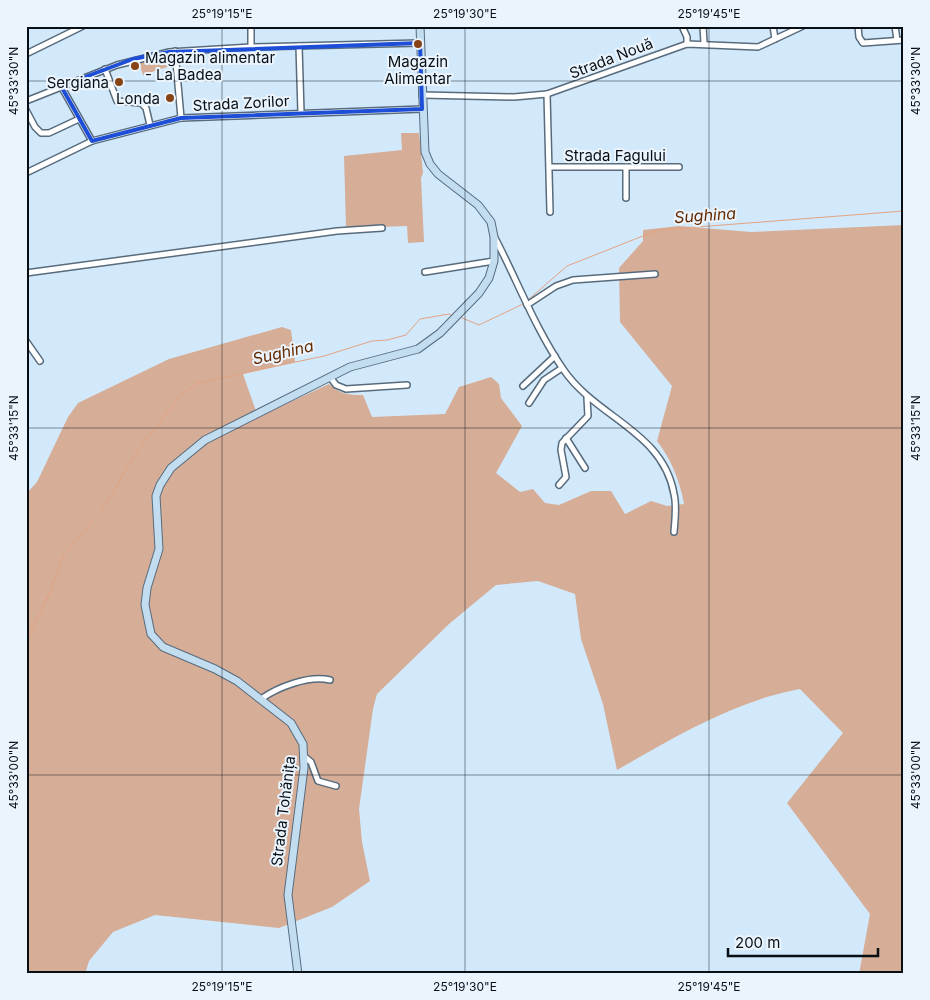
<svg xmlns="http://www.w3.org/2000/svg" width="930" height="1000" viewBox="0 0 930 1000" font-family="Inter,sans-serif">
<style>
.green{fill:#d6ad97}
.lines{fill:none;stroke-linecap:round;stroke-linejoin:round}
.stream{stroke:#e2a380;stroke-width:1}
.minor-casing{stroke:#576b7c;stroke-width:8}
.secondary-casing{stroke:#576b7c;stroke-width:9}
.minor{stroke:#fff;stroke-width:5}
.secondary{stroke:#c3ddf0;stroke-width:7}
.marked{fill:none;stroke:#1d4ed8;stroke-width:4;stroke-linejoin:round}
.ticks{fill:none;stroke:#070f15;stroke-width:1;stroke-opacity:0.45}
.poi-dot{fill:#864315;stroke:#ebf4fc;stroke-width:2}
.labels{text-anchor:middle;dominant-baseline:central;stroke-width:4;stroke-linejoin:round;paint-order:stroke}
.poi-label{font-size:15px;fill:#070f15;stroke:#ebf4fc;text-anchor:end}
.street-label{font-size:15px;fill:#070f15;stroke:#ebf4fc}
.water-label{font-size:16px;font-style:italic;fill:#642b00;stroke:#ebf4fc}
.neatline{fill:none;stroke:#070f15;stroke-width:2}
.ticks-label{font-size:12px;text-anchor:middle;fill:#070f15}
</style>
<rect width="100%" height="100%" fill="#d2e9fc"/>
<g class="green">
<polygon points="166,55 172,58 173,65 143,75 139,63"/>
<polygon points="401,133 419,133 423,173 421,178 424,242 408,243 407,226 346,228 344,156 402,150"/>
<path d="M904,225V974H859L870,914L787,803L843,733L800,689C734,701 675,737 617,770L603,704L581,639L575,594L538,581L496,585L449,624L377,694L373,709L359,809L362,842L370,881L332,907L279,928L155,915L113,932L89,961L85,974H26V494L37,482L68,417L78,403L169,359L282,327L291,330L295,362L243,374L258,417L329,384C340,394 349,395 363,395L372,417L445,414L459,387L491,377L499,384L501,398L522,426L496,473L520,492L533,489L545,503L559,505L591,491H611L625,514L651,501L667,506L684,504C680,481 671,459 657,441L672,386L620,322L619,268L643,241V230L679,226L751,232Z"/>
</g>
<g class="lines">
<g class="stream">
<polyline points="528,300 567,266 658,230 904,211"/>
<polyline points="460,317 479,325 523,304"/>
<polyline points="99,513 107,503 133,457 180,396 197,383 324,356 372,341 387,340 406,335 420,319 449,314 453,316"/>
<polyline points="26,636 30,634 47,599 64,555 95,518"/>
</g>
<defs>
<g id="minor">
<polyline points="251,26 251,47"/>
<polyline points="682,26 687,37 687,44"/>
<polyline points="703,26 704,43"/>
<polyline points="773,26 775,39"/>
<polyline points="858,26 859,37 863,43 904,40"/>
<polyline points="895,26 897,40"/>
<polyline points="299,46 301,113"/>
<polyline points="175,51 181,118"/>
<polyline points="26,54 83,26"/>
<polyline points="105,69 117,101 141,103 146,108 150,125"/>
<polyline points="61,86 92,141"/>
<polyline points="547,94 550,212"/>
<polyline points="422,95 514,97 547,94 687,44 758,47 803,26"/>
<polyline points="26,101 117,65 169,52 251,47 420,43"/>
<polyline points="26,110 35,127 41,133 49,133 79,119"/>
<polyline points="551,167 679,167"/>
<polyline points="626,168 626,198"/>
<polyline points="26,173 92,141 181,118 422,109"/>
<path d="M495,238C518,282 535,328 563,369C596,418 663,431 674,494C677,506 675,519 674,532"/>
<polyline points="425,272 494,261"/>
<polyline points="26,273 337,231 382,228"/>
<polyline points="527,305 556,286 573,280 655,274"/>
<polyline points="26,341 40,361"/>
<polyline points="330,377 336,385 346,389 407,385"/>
<polyline points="523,386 555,356"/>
<polyline points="529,403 544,380 562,368"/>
<polyline points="566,438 585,468"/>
<polyline points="559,485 566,477 561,450 562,443 588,416 587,398"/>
<path d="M261,699C278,687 309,675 330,680"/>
<polyline points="305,757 311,762 318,781 336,786"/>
</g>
<polyline id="secondary" points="298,974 288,895 304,768 303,744 291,723 237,681 215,669 163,647 151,634 145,605 147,588 159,549 156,496 160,485 171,468 205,440 350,367 418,349 440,333 479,293 489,278 494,261 494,237 491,222 478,205 438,174 430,164 425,152 420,26"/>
</defs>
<use href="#minor" class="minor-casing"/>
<use href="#secondary" class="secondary-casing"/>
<use href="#minor" class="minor"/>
<use href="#secondary" class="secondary"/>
</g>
<path class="marked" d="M420,43L422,109L181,118L92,141L61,86L133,59L169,52Z"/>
<path class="ticks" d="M222,26V974M465,26V974M709,26V974M26,81H904M26,428H904M26,775H904"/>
<g class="poi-dot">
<circle cx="418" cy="44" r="5"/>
<circle cx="135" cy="66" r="5"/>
<circle cx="119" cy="82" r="5"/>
<circle cx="170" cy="98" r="5"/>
</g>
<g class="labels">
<g class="poi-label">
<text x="145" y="57" text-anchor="start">Magazin alimentar<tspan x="145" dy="17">- La Badea</tspan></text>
<text x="418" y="61" text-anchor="middle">Magazin<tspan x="418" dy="17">Alimentar</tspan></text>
<text x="109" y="82">Sergiana</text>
<text x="160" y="98">Londa</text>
</g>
<g class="street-label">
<text transform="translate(611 58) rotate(-21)">Strada Nouă</text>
<text transform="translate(241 103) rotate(-3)">Strada Zorilor</text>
<text x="615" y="155">Strada Fagului</text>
<text transform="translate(283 811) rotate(-83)">Strada Tohănița</text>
</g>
<g class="water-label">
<text transform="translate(705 215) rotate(-4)">Sughina</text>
<text transform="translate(283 352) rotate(-13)">Sughina</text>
</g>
</g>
<rect width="930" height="1000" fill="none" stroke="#ebf4fc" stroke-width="55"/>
<path d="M728 948v8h150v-8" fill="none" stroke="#070f15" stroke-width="2.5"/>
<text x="735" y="948" font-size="15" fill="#070f15" stroke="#ebf4fc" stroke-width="4" paint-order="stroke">200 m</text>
<rect x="28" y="28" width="874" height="944" class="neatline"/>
<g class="ticks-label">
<text x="222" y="18">25°19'15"E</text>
<text x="465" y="18">25°19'30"E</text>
<text x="709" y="18">25°19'45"E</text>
<text transform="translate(14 81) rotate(-90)" y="4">45°33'30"N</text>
<text transform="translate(916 81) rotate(-90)" y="4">45°33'30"N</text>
<text transform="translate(14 428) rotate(-90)" y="4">45°33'15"N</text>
<text transform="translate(916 428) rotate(-90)" y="4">45°33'15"N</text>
<text transform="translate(14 775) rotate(-90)" y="4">45°33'00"N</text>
<text transform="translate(916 775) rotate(-90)" y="4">45°33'00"N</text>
<text x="222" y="991">25°19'15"E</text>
<text x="465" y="991">25°19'30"E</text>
<text x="709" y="991">25°19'45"E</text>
</g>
</svg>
